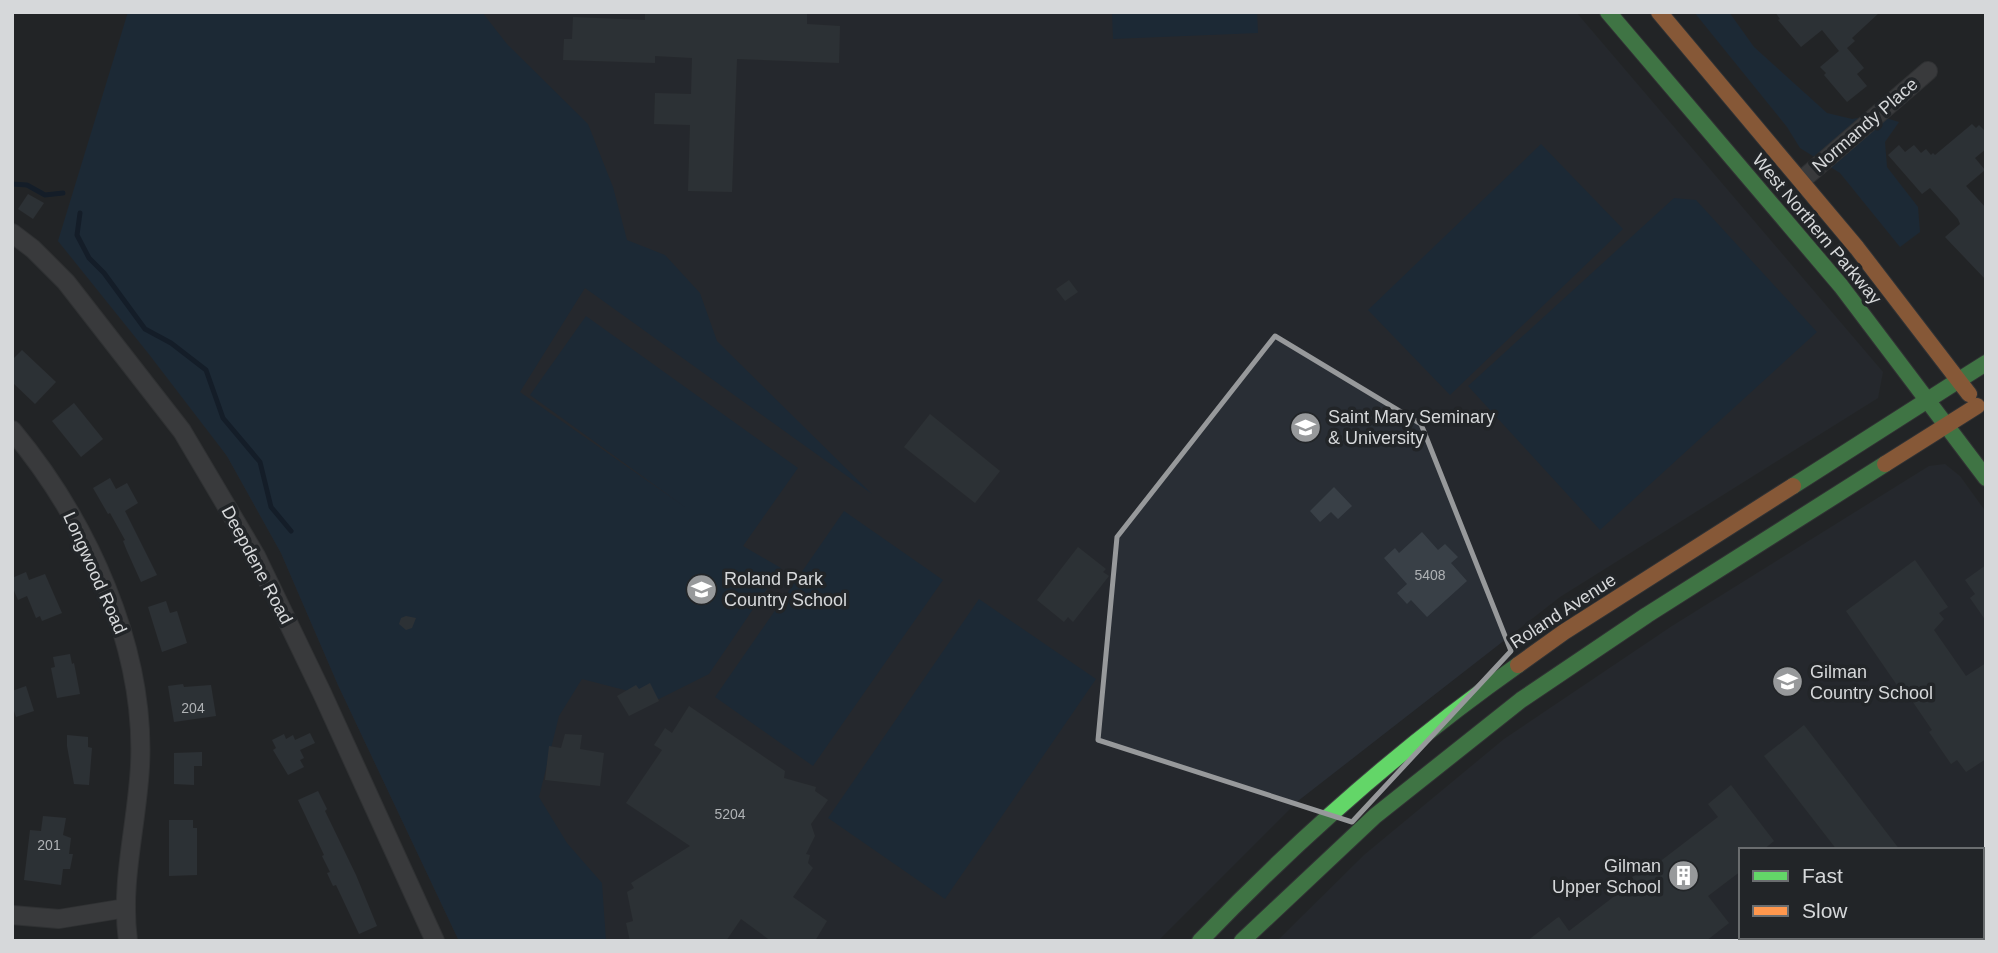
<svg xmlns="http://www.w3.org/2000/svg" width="1998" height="953" viewBox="0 0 1998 953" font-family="Helvetica,sans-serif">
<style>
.built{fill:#292e35;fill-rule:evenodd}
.green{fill:#152f48}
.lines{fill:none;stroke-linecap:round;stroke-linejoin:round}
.stream{stroke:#03162b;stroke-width:5}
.building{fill:#394047}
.street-casing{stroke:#414244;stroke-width:20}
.fast-casing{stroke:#414244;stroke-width:18}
.slow-casing{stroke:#414244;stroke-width:18}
.street{stroke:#555658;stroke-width:18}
.fast{stroke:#63d668;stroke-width:16}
.slow{stroke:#ff974d;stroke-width:16}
.marked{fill:none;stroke:#97999b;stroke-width:5;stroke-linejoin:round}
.labels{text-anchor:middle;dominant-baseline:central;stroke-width:7;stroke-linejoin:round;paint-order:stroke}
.number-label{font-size:14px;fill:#afb2b5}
.street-label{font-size:18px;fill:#d6d8da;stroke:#222528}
.poi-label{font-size:18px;fill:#d6d8da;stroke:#222528;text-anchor:start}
</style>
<rect width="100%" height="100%" fill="#232527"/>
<g class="built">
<polygon points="128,12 1576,12 1883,372 1878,398 1560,597 1298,801 1158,941 459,941 338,685 281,553 227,456 147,344"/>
<path d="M1945,464L1960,476L1986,512V941H1277L1364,855L1504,739L1672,626L1929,466ZM1741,850H1982V937H1741Z"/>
</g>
<g class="green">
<polygon points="128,12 482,12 507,44 588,124 613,187 627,240 665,255 700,293 717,341 872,494 585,288 520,392 685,507 530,395 586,316 798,468 743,546 781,568 709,674 659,699 582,679 559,716 539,797 567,843 602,883 606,941 459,941 338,685 281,553 227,456 148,353 58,241"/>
<polygon points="1112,12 1257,12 1258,33 1113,39"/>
<polygon points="1694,12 1729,12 1754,47 1827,113 1852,119 1876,115 1899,122 1885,142 1887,167 1918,207 1920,232 1900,247 1840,173 1800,148 1787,127"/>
<polygon points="1541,144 1623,229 1450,395 1368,310"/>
<polygon points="1674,198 1696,200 1817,332 1600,530 1468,386"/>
<polygon points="844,511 943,580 813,766 715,697"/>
<polygon points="979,599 1096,679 945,899 828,818"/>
<polygon points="1986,881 1986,941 1931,941 1928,937 1982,937 1982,883"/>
</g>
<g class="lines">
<g class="stream">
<polyline points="12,184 27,185 45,195 63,193"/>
<polyline points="80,213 77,235 89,258 104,273 145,329 171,343 206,370 223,418 260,462 271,507 291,531"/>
</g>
</g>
<g class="building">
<polygon points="645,12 807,12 807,24 840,26 839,63 737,59 732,192 688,191 690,125 654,124 655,93 691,94 692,58 655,56 655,63 563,60 564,39 572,39 573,17 645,20"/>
<polygon points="1775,12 1880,12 1852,38 1855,41 1847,48 1864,68 1857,74 1867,86 1847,102 1824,75 1826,73 1820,67 1839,51 1822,30 1801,47 1778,20 1780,19"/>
<polygon points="1972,124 1976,128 1979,125 1986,132 1986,149 1975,158 1985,170 1966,186 1986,208 1986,280 1945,237 1960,224 1958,219 1930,188 1922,194 1888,155 1899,145 1905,152 1914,145 1921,153 1926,149 1931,155 1933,153 1935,155"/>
<polygon points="28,194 44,203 33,219 18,209"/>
<polygon points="1069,280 1078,292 1065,301 1056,289"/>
<polygon points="22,350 56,382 35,404 12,382 12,360"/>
<polygon points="74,403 103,439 81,457 52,421"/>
<polygon points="930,414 1000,471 975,503 904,447"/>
<polygon points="110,478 116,489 127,483 138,503 125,511 157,575 141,582 127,551 123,541 125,540 110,513 108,514 93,488"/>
<polygon points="1334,487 1352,506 1338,519 1331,512 1320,522 1310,511"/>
<polygon points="1422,532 1438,550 1445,544 1458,557 1451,563 1467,581 1427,617 1411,600 1407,604 1397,593 1407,584 1384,558 1395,548 1399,553"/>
<polygon points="1078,547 1106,569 1103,572 1109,576 1073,622 1068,617 1064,622 1037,600"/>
<polygon points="1915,560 1948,607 1939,613 1944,619 1934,630 1966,676 1986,663 1986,759 1966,772 1957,760 1951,764 1929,732 1932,730 1904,689 1901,691 1846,611"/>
<polygon points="1986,565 1986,621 1970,598 1975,594 1965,580"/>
<polygon points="26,572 29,580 45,574 62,613 42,621 40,616 36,618 27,596 18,600 12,586 12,578"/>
<polygon points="166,601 170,613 177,611 187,643 162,652 148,607"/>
<polygon points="406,616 416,618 412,628 406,630 399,624 401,618"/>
<polygon points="70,654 72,664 74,663 80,694 57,698 51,668 55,667 53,657"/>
<polygon points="650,683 659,701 629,716 617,696 636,685 639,689"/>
<polygon points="183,684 184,687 211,685 216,716 174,722 168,686"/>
<polygon points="26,686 34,711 16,717 12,705 12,691"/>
<polygon points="689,706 785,771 784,778 816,787 815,791 828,800 811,824 815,836 806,854 810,855 808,863 813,868 793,897 827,921 815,941 771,941 741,919 726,941 630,941 626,923 633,921 627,892 634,888 631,883 690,846 626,803 662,750 654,745 665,728 672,733"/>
<polygon points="1804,725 1900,850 1837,850 1764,756"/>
<polygon points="310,733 315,743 300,750 304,758 300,760 304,767 288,775 273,750 276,748 272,740 284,734 286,739 293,735 295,740"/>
<polygon points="565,734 582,735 580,749 604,753 600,786 545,780 549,746 561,748"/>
<polygon points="67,735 88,737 88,747 92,748 89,785 74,784 67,746"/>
<polygon points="202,752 202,766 194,766 194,785 174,784 174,753"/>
<polygon points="1731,785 1774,841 1763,850 1741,850 1741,871 1708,896 1729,923 1706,941 1527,941 1557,918 1559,917 1569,931 1629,885 1627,881 1655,860 1658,863 1718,817 1708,804"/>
<polygon points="318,791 327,809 325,811 356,875 377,926 359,934 336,885 333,886 327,873 330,872 322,856 324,855 298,800"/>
<polygon points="43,816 66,818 63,835 71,838 69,854 73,854 70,869 63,869 61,885 24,880 30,830 41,831"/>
<polygon points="169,820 193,820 193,828 197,828 197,875 169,876"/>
</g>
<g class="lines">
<defs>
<g id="street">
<polyline points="1803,179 1928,71"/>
<polyline points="12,233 33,249 66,282 182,431 256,556 322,693 435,941"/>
<path d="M12,430C87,520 146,647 140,766C137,825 120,882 128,941"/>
<polyline points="12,915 59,919 126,908"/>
</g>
<g id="fast">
<polyline points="1608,12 1841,286 1986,478"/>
<polyline points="1959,380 1986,363"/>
<polyline points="1793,486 1959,380"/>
<path d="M1200,941C1297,840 1403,746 1518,665"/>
<polyline points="1242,941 1375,816 1521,700 1647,615 1885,464"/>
</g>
<g id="slow">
<polyline points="1659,12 1857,248 1969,394"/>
<polyline points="1885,464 1977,406"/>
<polyline points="1518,665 1564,632 1793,486"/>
</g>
</defs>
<use href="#street" class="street-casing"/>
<use href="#fast" class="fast-casing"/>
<use href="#slow" class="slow-casing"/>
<use href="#street" class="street"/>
<use href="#fast" class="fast"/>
<use href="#slow" class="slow"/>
</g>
<path d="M0 0H1998V953H0ZM1275,336L1421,424L1511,651L1352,822L1098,740L1117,537Z" fill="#232527" fill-opacity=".55" fill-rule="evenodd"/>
<path class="marked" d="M1275,336L1421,424L1511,651L1352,822L1098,740L1117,537Z"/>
<defs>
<symbol id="university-disc" viewBox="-11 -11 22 22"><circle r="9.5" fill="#97999b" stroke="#222528"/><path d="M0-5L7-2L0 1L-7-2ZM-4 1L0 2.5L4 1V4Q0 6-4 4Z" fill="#fff"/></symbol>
<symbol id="school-disc" viewBox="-11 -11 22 22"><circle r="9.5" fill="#97999b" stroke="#222528"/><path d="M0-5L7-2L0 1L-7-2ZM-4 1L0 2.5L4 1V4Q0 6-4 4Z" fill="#fff"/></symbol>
<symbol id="building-disc" viewBox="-11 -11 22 22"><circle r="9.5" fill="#97999b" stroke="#222528"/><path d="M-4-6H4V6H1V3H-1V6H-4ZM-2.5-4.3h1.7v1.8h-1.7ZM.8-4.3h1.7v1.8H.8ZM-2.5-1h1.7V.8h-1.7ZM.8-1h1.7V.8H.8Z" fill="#fff"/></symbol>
</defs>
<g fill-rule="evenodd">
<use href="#university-disc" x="1288" y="410" width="35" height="35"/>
<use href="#school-disc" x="684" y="572" width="35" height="35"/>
<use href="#school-disc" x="1770" y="664" width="35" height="35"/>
<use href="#building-disc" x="1666" y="858" width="35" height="35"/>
</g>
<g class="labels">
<g class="number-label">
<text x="1430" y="575">5408</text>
<text x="193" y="708">204</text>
<text x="730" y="814">5204</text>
<text x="49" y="845">201</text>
</g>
<g class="street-label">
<text transform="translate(1865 125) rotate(-41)">Normandy Place</text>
<text transform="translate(1817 229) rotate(50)">West Northern Parkway</text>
<text transform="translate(257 565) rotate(62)">Deepdene Road</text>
<text transform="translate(95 573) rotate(66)">Longwood Road</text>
<text transform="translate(1563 611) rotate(-33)">Roland Avenue</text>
</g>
<g class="poi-label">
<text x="1328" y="417">Saint Mary Seminary<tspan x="1328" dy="21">&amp; University</tspan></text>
<text x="724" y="579">Roland Park<tspan x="724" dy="21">Country School</tspan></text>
<text x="1810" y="672">Gilman<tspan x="1810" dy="21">Country School</tspan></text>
<text x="1661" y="866" text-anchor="end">Gilman<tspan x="1661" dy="21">Upper School</tspan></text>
</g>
</g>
<rect width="1998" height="953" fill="none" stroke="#d6d8da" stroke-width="28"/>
<rect x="1739" y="848" width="245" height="91" fill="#222528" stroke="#6a6d6f" stroke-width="2"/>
<rect x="1753" y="871" width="35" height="10" fill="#63d668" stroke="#6a6d6f" stroke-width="2"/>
<text x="1802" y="883" font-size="21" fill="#d6d8da">Fast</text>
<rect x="1753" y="906" width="35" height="10" fill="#ff974d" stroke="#6a6d6f" stroke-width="2"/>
<text x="1802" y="918" font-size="21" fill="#d6d8da">Slow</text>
</svg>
